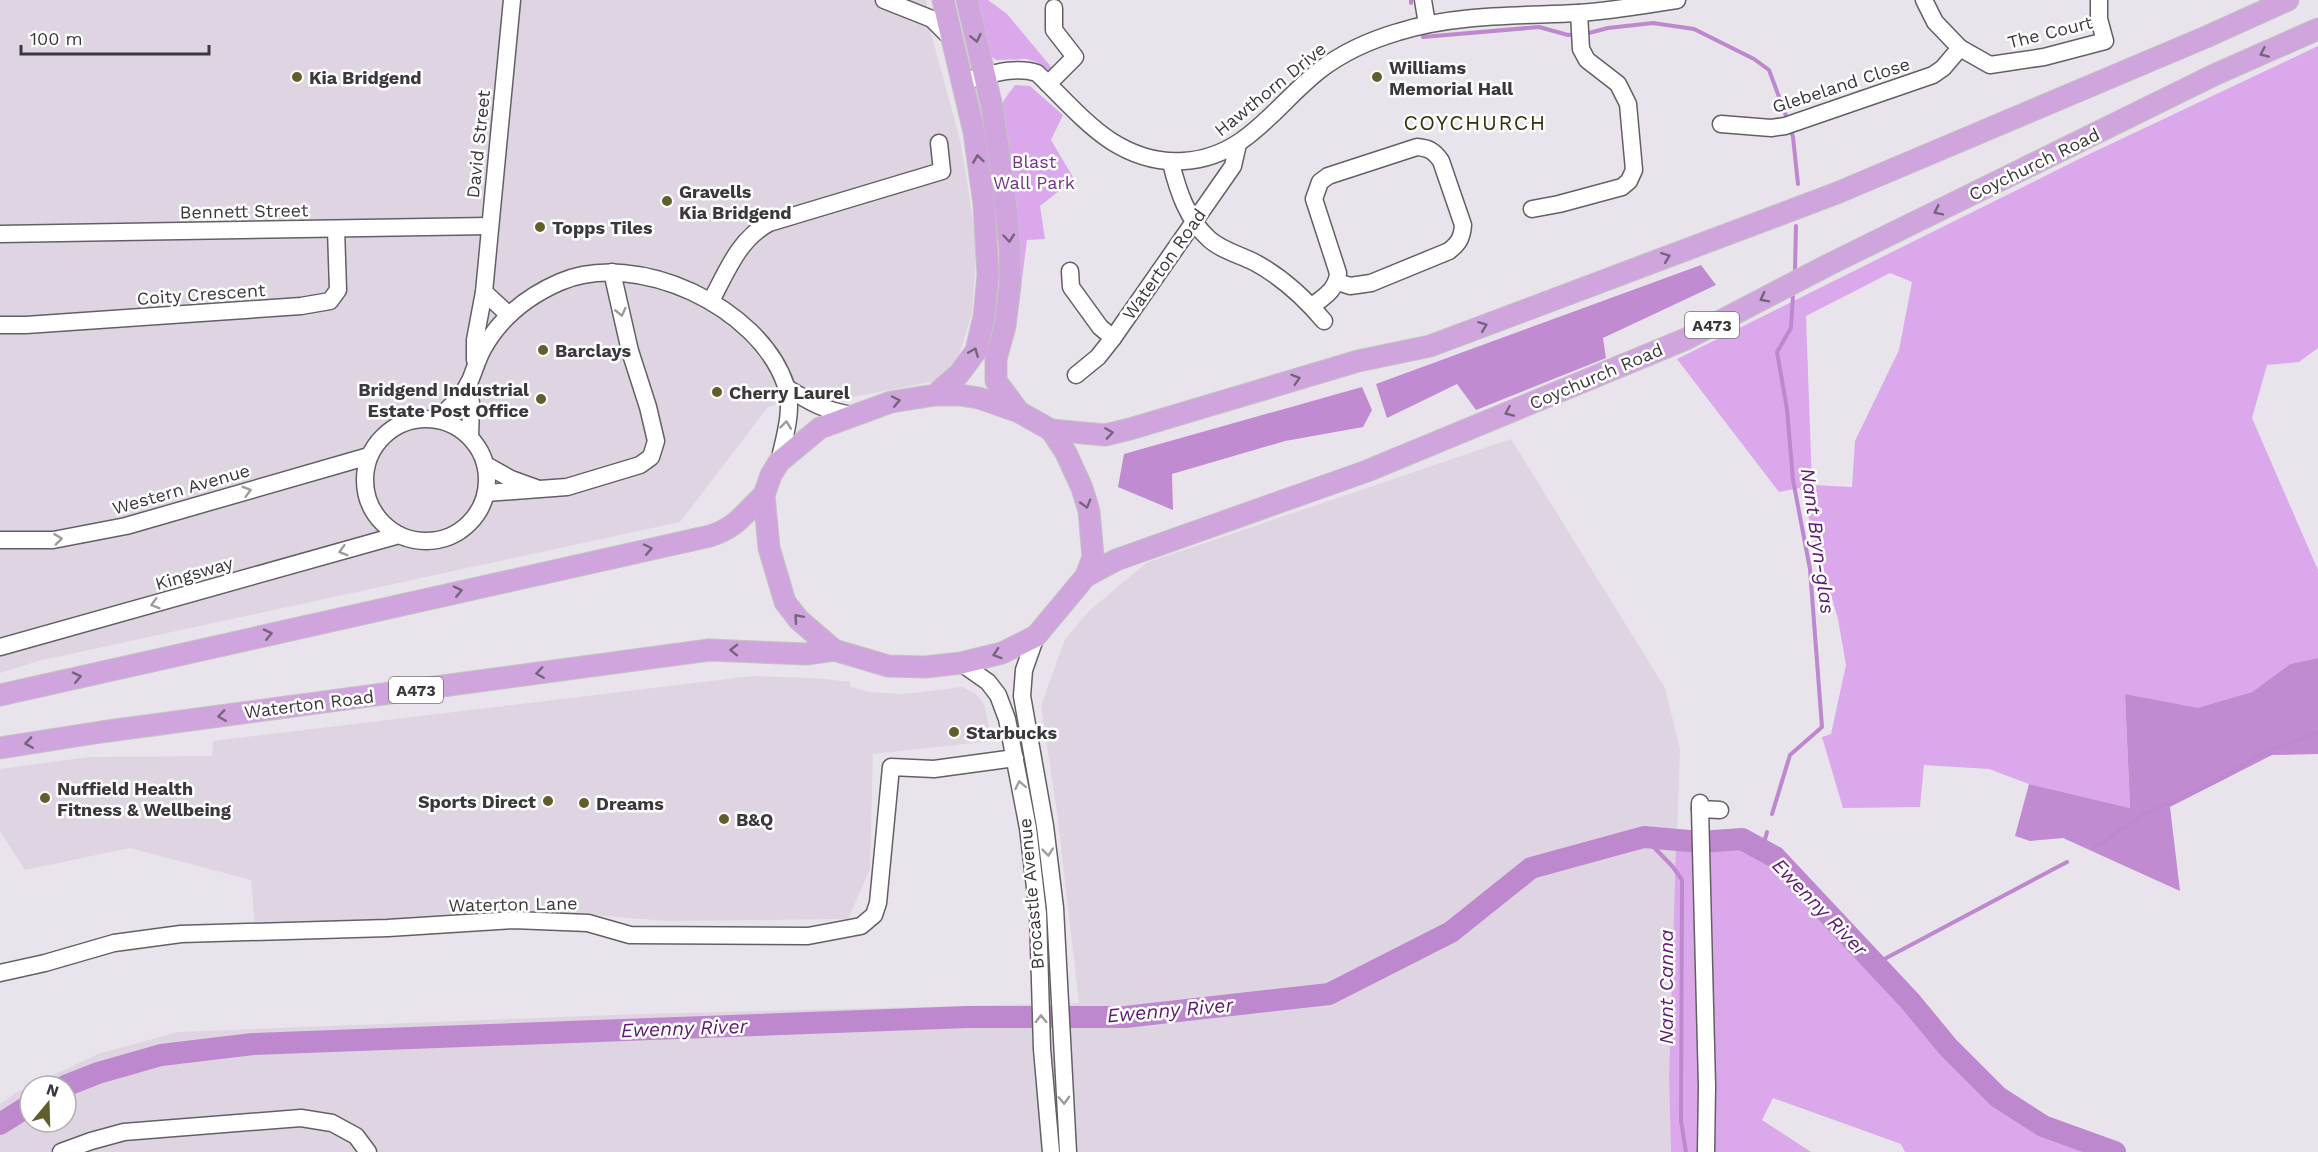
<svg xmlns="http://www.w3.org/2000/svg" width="2318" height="1152" viewBox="0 0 2318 1152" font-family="'Work Sans',sans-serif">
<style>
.built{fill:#dfd5e2;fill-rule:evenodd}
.green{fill:#dba9eb;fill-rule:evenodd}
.forest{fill:#c18bd1}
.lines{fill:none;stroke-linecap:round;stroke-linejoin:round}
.stream{stroke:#be88ce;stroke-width:4}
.river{stroke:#be88ce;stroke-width:22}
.minor-casing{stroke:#645f65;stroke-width:19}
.major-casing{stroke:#c4c3c4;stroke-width:23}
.minor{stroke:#fff;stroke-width:16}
.major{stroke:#d0a4dd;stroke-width:21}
.oneway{stroke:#76637c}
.oneway2{stroke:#9c9c9d}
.poi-dot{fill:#605f2c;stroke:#fff;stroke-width:2}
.labels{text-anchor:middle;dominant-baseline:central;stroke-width:5;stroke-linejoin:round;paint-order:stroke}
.shield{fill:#fff;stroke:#757476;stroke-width:1.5}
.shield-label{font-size:16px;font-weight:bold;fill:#3a383b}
.street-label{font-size:18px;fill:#3a383b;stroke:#fff}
.poi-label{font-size:18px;font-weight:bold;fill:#3a383b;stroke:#fff;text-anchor:start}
.park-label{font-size:18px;fill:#753388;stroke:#fff}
.water-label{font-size:20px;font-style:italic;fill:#5d1a6f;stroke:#fff}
.quarter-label{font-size:21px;letter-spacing:1.5px;fill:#333207;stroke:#fff}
</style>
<rect width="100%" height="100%" fill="#e9e3eb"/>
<g class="built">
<polygon points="0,0 926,0 931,33 961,144 977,245 972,314 958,358 936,381 843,399 817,392 768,407 680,522 38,661 0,673"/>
<path d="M1511,439L1665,688L1680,749L1669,1077L1671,1152H0V1104L17,1092L98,1054L178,1032L640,1014L1079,1003L1057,812L1041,706L1065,639L1089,611L1146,563ZM30,1086H66V1122H30Z"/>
<polygon points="752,676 815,678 850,682 850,687 870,692 904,694 962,687 976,694 984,704 992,741 873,754 870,869 848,919 667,921 555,912 255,926 251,880 130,848 25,870 0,831 0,769 89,757 212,756 213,741"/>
</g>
<g class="green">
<polygon points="975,0 988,0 1007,14 1052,68 1048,70 1036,62 1026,59 996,60 991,56"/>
<path d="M2318,46V348L2299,362L2267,365L2252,418L2318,570V658L2290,664L2252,692L2198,709L2125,694L2130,808L2029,784L1989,769L1924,765L1920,807L1843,808L1822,737L1831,734L1846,665L1838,619L1800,488L1779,492L1677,359L2079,159ZM1890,273L1912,282L1899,350L1855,441L1852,487L1812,485L1806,316Z"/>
<polygon points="1015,85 1030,86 1063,115 1051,140 1074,179 1040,206 1045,239 1027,240 1020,295 1017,295 999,111 1004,100"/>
<polygon points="1676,846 1748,848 1776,868 1984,1097 2024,1123 2083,1152 1905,1152 1901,1144 1773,1098 1762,1120 1811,1152 1671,1152 1669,1077"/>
</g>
<g class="forest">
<polygon points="1701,265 1716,285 1603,338 1606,358 1476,410 1457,384 1387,418 1376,384"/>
<polygon points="1362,387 1372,410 1363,427 1285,441 1172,474 1173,510 1118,487 1124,454"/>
<polygon points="2318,658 2318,754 2272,755 2170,807 2180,891 2063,838 2030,841 2015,836 2029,784 2130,808 2125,694 2198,708 2252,692 2290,664"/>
</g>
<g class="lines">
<g class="stream">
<polyline points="1411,0 1411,3"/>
<polyline points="1585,34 1608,28 1653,23 1694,29 1754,59 1769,70 1788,121"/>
<polyline points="1423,37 1539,27 1568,35 1577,34"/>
<polyline points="1790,128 1793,137 1798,184"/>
<polyline points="1795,270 1796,226"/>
<polyline points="1772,814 1790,755 1822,727 1810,569 1793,480 1787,409 1777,352 1791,328 1793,295"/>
<polyline points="1644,837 1673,867 1682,880 1681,1121 1686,1152"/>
<polyline points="2095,847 2141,816 2220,779 2262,754 2318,732"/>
<polyline points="1762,850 1767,832"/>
<polyline points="1875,964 2067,862"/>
</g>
<g class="river">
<polyline points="65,1086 98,1073 161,1055 253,1044 968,1017 1125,1017 1329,994 1451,932 1531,868 1644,837 1700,842 1742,839 1775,857 1910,1001 1948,1047 1998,1097 2043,1126 2115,1152"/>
<polyline points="0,1124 30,1105"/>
</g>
<defs>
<g id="minor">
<polyline points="884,0 932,19 952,39"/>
<polyline points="1423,0 1427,24"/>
<polyline points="1924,0 1935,22 1960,48 1990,65 2044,57 2105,41 2099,19 2099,0"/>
<path d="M963,81C987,76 1013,65 1037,73C1060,95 1085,124 1111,141C1133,155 1158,163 1184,161C1247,157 1275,105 1320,70C1342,53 1371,40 1398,32C1454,14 1519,16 1578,13C1611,11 1644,5 1677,0"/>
<polyline points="1048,84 1075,57 1054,30 1054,8"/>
<polyline points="1721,124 1771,128 1785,126 1933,75 1943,68 1960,48"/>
<path d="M1171,163C1178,191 1187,219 1209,239C1221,250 1240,255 1254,262C1282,277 1303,296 1324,321"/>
<polyline points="1532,209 1559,204 1622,187 1629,181 1634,170 1628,104 1618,84 1587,60 1581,49 1579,13"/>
<polyline points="0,234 489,226"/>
<polyline points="1070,271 1071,287 1100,327 1113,338"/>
<polyline points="484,292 509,315"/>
<path d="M711,301C727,271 739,239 769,223L942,171L939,143"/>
<path d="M1312,306C1324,297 1337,289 1338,273L1314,199L1320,182L1328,176L1417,147C1429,148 1434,151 1441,161L1463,225C1462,238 1459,243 1449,251L1371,283L1350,286L1338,282"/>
<polyline points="0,325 26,325 301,306 330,301 338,290 336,229"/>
<polyline points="475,360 475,340 484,292 512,0"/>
<polyline points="1076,375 1098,357 1113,338 1233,166 1238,144"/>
<polyline points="468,384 471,403 470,437"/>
<path d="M787,388C812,403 823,410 852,415"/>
<circle cx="426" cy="480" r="61"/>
<path d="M435,419C446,413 463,394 469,383C474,372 477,360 483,349C500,318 528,296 560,282C637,249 760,307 786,386C794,409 784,439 779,462"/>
<polyline points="486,465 511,479 536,488"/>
<polyline points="486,493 567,487 640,465 651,457 656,441 648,407 630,351 612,272"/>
<polyline points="0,540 53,540 126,526 369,456"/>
<polyline points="1036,636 1024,670 1022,696 1045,826 1055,908 1068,1152"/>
<polyline points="0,647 399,535"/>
<polyline points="961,663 988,682 998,695 1007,719 1028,828 1038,913 1042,1049 1051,1152"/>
<polyline points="1700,803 1700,809 1720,810"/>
<polyline points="1700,809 1707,1086 1706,1152"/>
<polyline points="0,973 45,963 114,943 181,934 388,928 513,920 588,923 630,935 808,936 861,926 874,915 878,903 891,767 934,769 1015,758"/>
<polyline points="61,1152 91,1141 124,1132 301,1118 332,1123 356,1136 368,1152"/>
</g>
<g id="major">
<polyline points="967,0 992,107 1004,188 1010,251 1010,285 1005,326 996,359 996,381 1019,412"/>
<polyline points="935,395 960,395 979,398 1019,412 1051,430 1066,453 1082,488 1089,511 1093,557 1086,576 1036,636 1002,653 961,663 925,667 888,666 834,650 799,620 785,602 769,548 764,495 771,475 779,462 820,428 891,402 935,395 959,374 976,351 984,317 988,275 984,204 974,132 943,0"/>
<polyline points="1051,430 1105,435 1130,429 1358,361 1430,346 1837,193 2206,37 2288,0"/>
<polyline points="1086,576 1116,560 1367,471 1686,339 1828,265 2214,75 2318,29"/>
<path d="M0,695L710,536C739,526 743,514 764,495"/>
<polyline points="0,748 101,732 709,650 806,654 834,650"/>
</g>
</defs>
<use href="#minor" class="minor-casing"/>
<use href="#major" class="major-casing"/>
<use href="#minor" class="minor"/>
<use href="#major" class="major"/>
</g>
<defs><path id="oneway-chevron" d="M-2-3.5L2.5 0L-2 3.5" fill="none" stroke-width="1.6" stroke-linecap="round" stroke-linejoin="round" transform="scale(1.5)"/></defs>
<g class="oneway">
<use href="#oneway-chevron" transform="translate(976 38) rotate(78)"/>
<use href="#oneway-chevron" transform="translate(2264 53) rotate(156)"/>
<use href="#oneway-chevron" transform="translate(978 159) rotate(-98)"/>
<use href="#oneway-chevron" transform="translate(1938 211) rotate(154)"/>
<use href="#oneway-chevron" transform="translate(1009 238) rotate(85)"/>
<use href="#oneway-chevron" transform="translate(1666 257) rotate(-21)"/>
<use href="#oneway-chevron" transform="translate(1764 298) rotate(153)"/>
<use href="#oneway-chevron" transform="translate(1483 326) rotate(-21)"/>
<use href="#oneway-chevron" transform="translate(974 352) rotate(-67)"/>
<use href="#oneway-chevron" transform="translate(1296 379) rotate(-17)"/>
<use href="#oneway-chevron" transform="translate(896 401) rotate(-12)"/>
<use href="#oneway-chevron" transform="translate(1509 412) rotate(157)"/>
<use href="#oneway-chevron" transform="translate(1109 433) rotate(-8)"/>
<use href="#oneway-chevron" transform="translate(1086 504) rotate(74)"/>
<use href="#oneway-chevron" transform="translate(648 549) rotate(-12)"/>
<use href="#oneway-chevron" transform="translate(458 591) rotate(-13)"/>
<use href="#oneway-chevron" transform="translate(798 618) rotate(-131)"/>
<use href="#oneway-chevron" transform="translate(268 634) rotate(-13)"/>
<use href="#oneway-chevron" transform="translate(734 650) rotate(-179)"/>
<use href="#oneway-chevron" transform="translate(997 654) rotate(162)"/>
<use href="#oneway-chevron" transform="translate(540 673) rotate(172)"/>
<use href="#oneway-chevron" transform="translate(77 677) rotate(-13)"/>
<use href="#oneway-chevron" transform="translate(222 716) rotate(172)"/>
<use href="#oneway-chevron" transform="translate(29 743) rotate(171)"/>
</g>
<g class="oneway2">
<use href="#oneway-chevron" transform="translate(621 312) rotate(77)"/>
<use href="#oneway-chevron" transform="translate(786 425) rotate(-83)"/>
<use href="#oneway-chevron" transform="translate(247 491) rotate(-16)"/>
<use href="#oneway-chevron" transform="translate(58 539) rotate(-7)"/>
<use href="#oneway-chevron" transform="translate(343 551) rotate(164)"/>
<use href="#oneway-chevron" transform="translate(155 604) rotate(164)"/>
<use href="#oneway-chevron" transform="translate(1020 785) rotate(-101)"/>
<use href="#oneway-chevron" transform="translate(1048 852) rotate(84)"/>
<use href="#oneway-chevron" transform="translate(1041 1019) rotate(-91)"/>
<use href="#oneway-chevron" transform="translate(1064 1100) rotate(87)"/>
</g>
<g class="poi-dot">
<circle cx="297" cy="77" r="6"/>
<circle cx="1377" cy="77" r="6"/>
<circle cx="667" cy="201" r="6"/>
<circle cx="540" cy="227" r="6"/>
<circle cx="543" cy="350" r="6"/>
<circle cx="717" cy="392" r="6"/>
<circle cx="541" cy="399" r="6"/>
<circle cx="954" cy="732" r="6"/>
<circle cx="45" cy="798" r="6"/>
<circle cx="548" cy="801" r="6"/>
<circle cx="584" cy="803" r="6"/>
<circle cx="724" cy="819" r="6"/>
</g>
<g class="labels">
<g class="shield">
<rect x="1685" y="312" width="54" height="26" rx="4.5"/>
<rect x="389" y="677" width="54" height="26" rx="4.5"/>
</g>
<g class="shield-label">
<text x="1712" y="325">A473</text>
<text x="416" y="690">A473</text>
</g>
<g class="street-label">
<text transform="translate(2050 32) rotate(-14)">The Court</text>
<text transform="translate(1841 85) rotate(-18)">Glebeland Close</text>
<text transform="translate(1270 89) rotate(-39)">Hawthorn Drive</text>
<text transform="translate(478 144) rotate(-84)">David Street</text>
<text transform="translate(2034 164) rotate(-26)">Coychurch Road</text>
<text transform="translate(244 211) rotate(-1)">Bennett Street</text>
<text transform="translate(1164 264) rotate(-55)">Waterton Road</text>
<text transform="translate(201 294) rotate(-4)">Coity Crescent</text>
<text transform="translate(1596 376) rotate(-23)">Coychurch Road</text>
<text transform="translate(181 489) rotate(-16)">Western Avenue</text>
<text transform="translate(194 573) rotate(-16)">Kingsway</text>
<text transform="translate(309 704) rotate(-7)">Waterton Road</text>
<text transform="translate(1031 894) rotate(-95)">Brocastle Avenue</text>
<text transform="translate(513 904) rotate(-1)">Waterton Lane</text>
</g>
<g class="poi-label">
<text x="1389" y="67">Williams<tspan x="1389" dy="21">Memorial Hall</tspan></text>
<text x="309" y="77">Kia Bridgend</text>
<text x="679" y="191">Gravells<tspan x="679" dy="21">Kia Bridgend</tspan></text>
<text x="552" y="227">Topps Tiles</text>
<text x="555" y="350">Barclays</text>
<text x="529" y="389" text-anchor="end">Bridgend Industrial<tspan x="529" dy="21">Estate Post Office</tspan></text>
<text x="729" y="392">Cherry Laurel</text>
<text x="966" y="732">Starbucks</text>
<text x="57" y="788">Nuffield Health<tspan x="57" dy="21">Fitness &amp; Wellbeing</tspan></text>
<text x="536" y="801" text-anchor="end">Sports Direct</text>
<text x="596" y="803">Dreams</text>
<text x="736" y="819">B&amp;Q</text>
</g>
<g class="park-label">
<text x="1034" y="161">Blast<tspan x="1034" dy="21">Wall Park</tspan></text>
</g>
<g class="water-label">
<text transform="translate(1818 541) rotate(82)">Nant Bryn-glas</text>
<text transform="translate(1820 907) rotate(46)">Ewenny River</text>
<text transform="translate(1666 987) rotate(-90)">Nant Canna</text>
<text transform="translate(1170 1010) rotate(-5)">Ewenny River</text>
<text transform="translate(684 1028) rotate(-2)">Ewenny River</text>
</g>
<g class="quarter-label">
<text x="1475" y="122">COYCHURCH</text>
</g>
</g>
<g transform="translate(48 1104) rotate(19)"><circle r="28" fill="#ffffff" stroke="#b0afb1" stroke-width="1.5"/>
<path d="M0-4.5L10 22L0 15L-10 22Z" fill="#605f2c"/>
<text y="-9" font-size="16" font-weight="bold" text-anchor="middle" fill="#3a383b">N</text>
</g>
<path d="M21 45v9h188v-9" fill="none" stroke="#3a383b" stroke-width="3"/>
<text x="30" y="45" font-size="18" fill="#3a383b" stroke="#ffffff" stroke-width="4.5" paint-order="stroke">100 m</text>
</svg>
